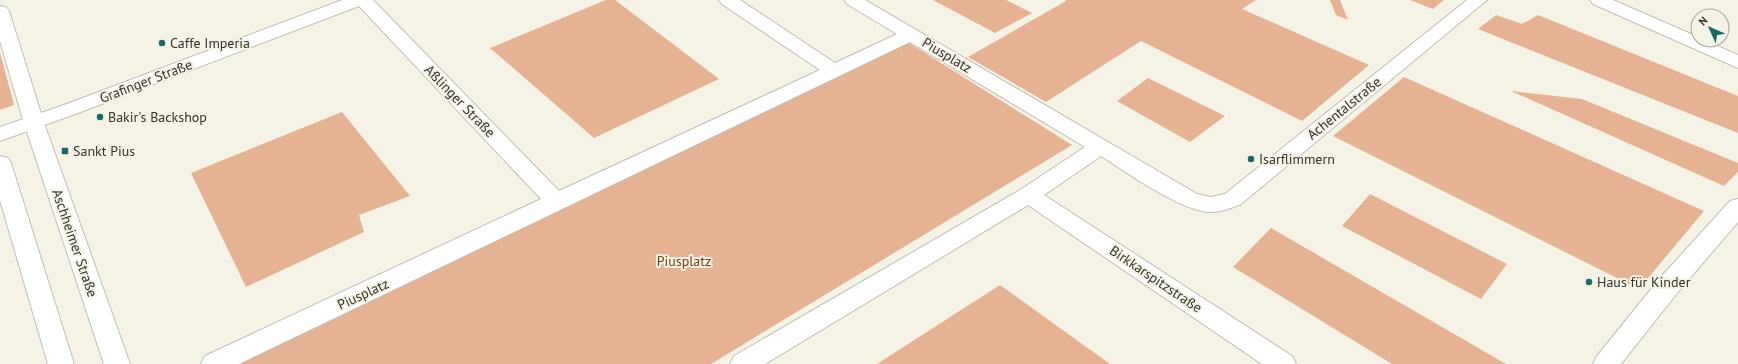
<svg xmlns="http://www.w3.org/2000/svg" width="1738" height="364" viewBox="0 0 1738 364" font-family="'PT Sans',sans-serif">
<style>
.green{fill:#e5b393}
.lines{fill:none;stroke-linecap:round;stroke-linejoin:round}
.minor-casing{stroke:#c1bfb3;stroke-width:2}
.secondary-casing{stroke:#c1bfb3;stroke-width:2}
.minor{fill:#fff;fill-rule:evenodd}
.secondary{fill:#fff;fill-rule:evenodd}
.poi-dot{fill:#1a686a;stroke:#f5f2e6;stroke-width:1.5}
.labels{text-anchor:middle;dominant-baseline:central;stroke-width:4;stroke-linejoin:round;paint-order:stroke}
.poi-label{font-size:14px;fill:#34332e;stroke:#f5f2e6;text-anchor:start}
.street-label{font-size:14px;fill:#34332e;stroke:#f5f2e6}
.park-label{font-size:14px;fill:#743f16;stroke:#f5f2e6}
</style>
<rect width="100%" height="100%" fill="#f5f2e6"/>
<g class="green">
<polygon points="606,0 615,0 719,79 594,138 490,48"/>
<polygon points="933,0 1006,0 1032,13 995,33"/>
<polygon points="1065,0 1256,0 1242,9 1369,65 1302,121 1141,41 1046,102 968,57 1066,1"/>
<polygon points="1330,0 1340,0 1348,20 1336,15"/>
<polygon points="1410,0 1444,0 1433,9"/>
<polygon points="1496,15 1522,24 1538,15 1738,96 1738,133 1478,29"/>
<polygon points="906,41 1072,145 711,364 239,364"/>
<polygon points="0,52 14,105 0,110"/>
<polygon points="1404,77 1704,211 1639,289 1333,136"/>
<polygon points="1148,78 1225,116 1190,142 1117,101"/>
<polygon points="1511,91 1582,99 1738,163 1738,172 1724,186"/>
<polygon points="342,112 410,196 359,215 364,232 246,287 191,173"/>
<polygon points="1370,194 1507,264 1481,299 1342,226"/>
<polygon points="1271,228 1506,364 1392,364 1233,267"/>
<polygon points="1000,285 1110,364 877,364"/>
</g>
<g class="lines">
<defs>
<g id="minor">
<path d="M342,0H373L559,191L820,70L722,4L719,0H740L835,63L897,34L847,4L844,0H865L1197,194L1211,197L1225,194L1467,0H1487L1241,204C1232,208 1221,212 1211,212C1180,211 1128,173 1101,156L1044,195L1292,356L1296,364H1262L1028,205L765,364H730L734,356L1020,190L1085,147L910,42L239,364H201L205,356L541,199L359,6L78,113L0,141V127L64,105Z"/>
<polygon points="1590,0 1613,0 1698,37 1698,40 1704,40 1738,55 1738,68 1593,4"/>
<polygon points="1738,199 1738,222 1678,292 1621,364 1593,364 1597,356 1660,278 1730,201"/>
</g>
<g id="secondary">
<polygon points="0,6 6,7 9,11 44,123 130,364 104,364 24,123 0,41"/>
<polygon points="0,156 8,158 11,163 74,364 48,364 0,200"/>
</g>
</defs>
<use href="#minor" class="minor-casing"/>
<use href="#secondary" class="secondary-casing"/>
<use href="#minor" class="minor"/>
<use href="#secondary" class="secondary"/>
</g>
<g class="poi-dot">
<circle cx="162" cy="43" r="4"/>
<circle cx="100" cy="117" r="4"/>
<rect x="61" y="147" width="8" height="8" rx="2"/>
<circle cx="1251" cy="159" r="4"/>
<circle cx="1589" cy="282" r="4"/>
</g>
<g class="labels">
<g class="poi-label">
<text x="170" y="43">Caffe Imperia</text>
<text x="108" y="117">Bakir's Backshop</text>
<text x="73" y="151">Sankt Pius</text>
<text x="1259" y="159">Isarflimmern</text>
<text x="1597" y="282">Haus für Kinder</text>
</g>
<g class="street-label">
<text transform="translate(947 55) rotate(31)">Piusplatz</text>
<text transform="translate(146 81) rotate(-21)">Grafinger Straße</text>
<text transform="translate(460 101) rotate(46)">Aßlinger Straße</text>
<text transform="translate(1344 108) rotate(-39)">Achentalstraße</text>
<text transform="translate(75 243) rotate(71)">Aschheimer Straße</text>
<text transform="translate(1156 279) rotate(34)">Birkkarspitzstraße</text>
<text transform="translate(363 294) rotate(-25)">Piusplatz</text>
</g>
<g class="park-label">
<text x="684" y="261">Piusplatz</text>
</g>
</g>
<g transform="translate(1710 28) rotate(315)"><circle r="19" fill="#f5f2e6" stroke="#a8a69c"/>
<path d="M0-3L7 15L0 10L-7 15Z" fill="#1a686a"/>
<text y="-6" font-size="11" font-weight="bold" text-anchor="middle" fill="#34332e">N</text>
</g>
</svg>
